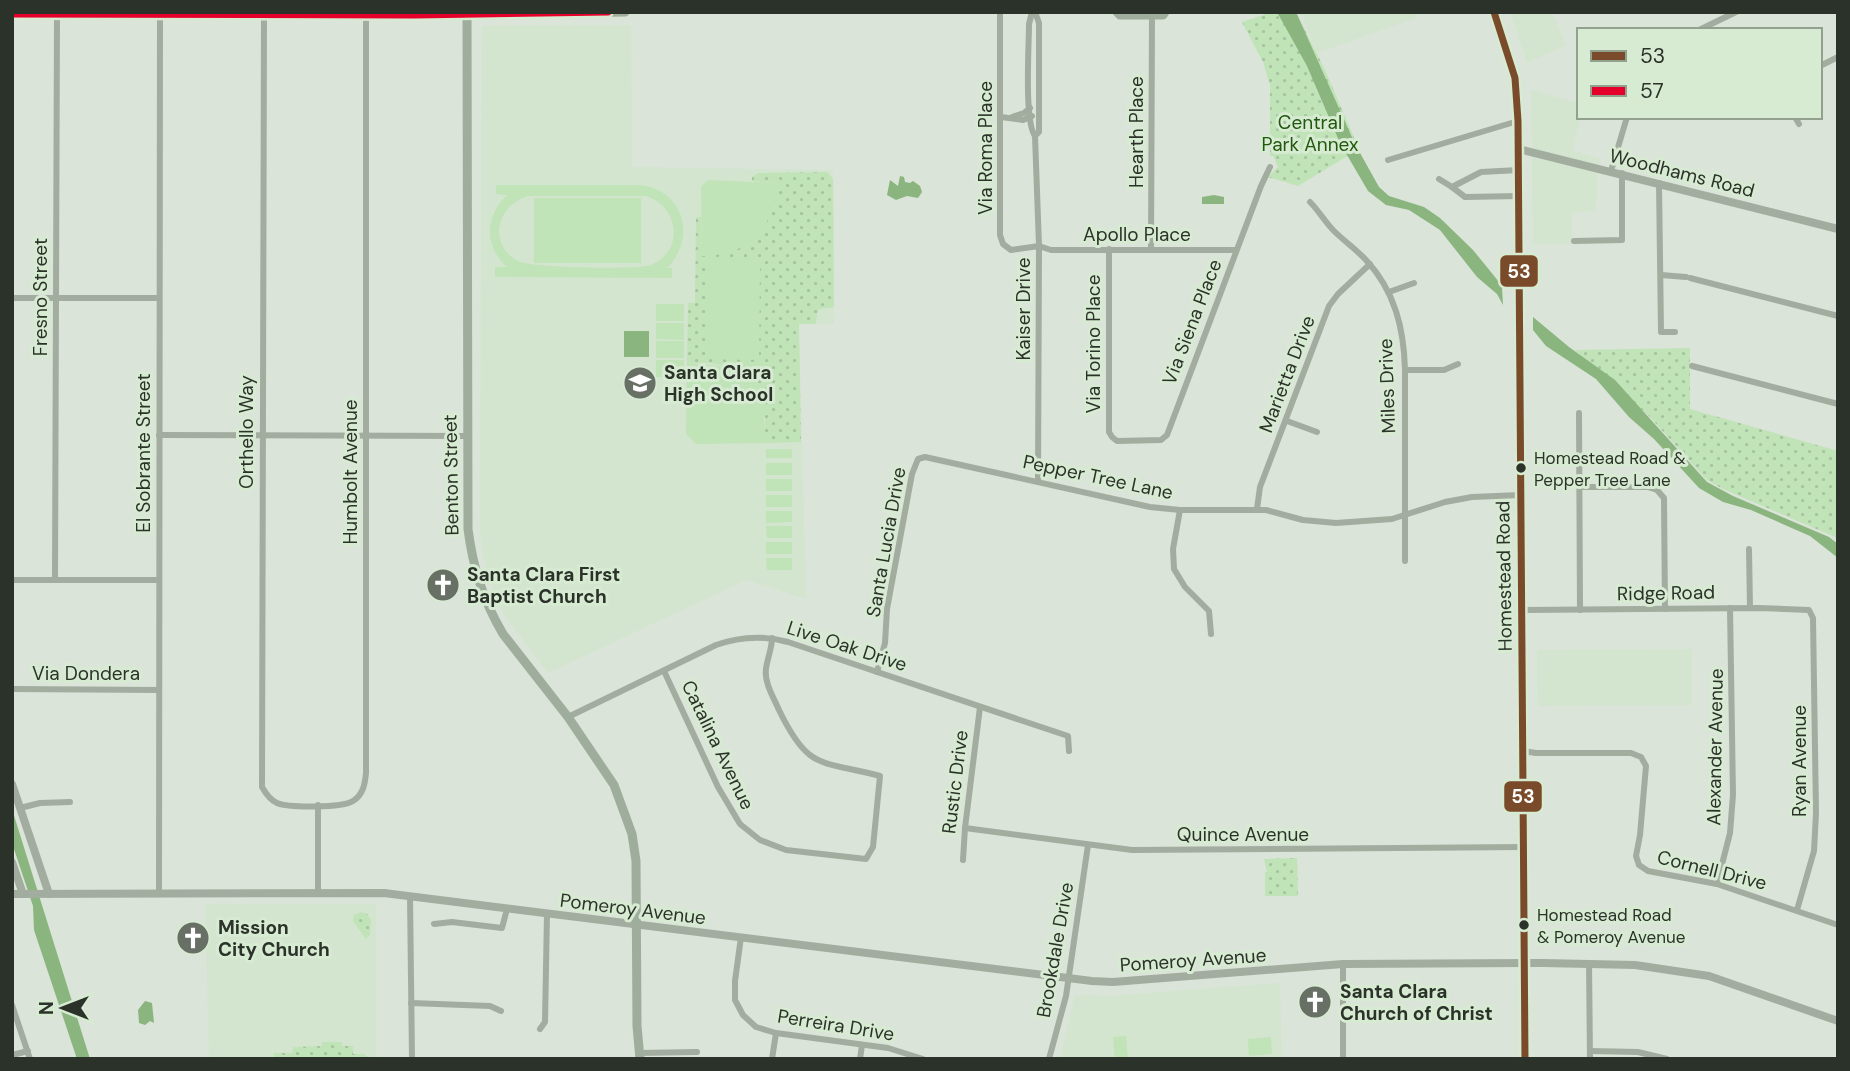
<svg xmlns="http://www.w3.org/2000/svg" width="1850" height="1071" viewBox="0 0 1850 1071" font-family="'DM Sans',sans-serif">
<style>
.built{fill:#d3e5cf}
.grass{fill:url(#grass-dots)}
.pitch{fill:#c0e3b8;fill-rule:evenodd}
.water{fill:#8ab57e}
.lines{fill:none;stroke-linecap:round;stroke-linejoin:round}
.minor{stroke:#a2ad9f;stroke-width:6}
.tertiary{stroke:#a2ad9f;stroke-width:8}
.secondary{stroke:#9ead9c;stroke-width:9}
.bus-1-casing{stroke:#d7ead2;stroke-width:12}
.bus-2-casing{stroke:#d7ead2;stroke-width:12}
.bus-1{stroke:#7a4b2a;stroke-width:7}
.bus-2{stroke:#e4002b;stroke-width:7}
.bus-dot{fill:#2b3229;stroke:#d7ead2;stroke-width:2.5}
.labels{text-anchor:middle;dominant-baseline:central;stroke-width:6;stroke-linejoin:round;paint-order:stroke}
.bus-label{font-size:17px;fill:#2b3229;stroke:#d7ead2;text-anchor:start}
.park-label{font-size:19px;fill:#21580d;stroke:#d7ead2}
.street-label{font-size:19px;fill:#2b3229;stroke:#d7ead2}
.poi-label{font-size:19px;font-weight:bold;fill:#2b3229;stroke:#d7ead2;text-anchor:start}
.line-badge{stroke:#d7ead2;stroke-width:2.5}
.badge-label{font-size:19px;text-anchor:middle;font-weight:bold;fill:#fff}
</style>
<defs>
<pattern id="grass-dots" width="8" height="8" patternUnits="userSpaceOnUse" patternTransform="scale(1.75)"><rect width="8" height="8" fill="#c0e3b8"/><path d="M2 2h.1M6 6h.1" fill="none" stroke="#a5c39e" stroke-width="1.8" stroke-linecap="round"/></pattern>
</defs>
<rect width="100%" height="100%" fill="#dae4d8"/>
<g class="built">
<polygon points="1301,12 1414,12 1416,18 1317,53"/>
<polygon points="1510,12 1552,12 1566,45 1527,63"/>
<polygon points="631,25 632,167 833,170 834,324 799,324 806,599 746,580 548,673 505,616 495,597 483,556 480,531 482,26"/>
<polygon points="1531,90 1579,103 1579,117 1581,117 1572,150 1600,159 1597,176 1596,211 1572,212 1572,244 1533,244"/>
<polygon points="1692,649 1692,705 1538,706 1537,650"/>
<polygon points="205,904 376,904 376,1059 209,1059"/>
<polygon points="1280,983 1282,1059 1060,1059 1075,995 1109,996"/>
</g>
<g class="grass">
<polygon points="1272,12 1296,12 1325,70 1359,149 1298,186 1268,177 1278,167 1273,156 1270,156 1270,85 1263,62 1242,22"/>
<polygon points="827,172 833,179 834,307 820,309 817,313 816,324 799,324 801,442 765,443 765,418 733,369 712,363 687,363 688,303 695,303 696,217 701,217 702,256 777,183 752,181 752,177 758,173"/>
<polygon points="1690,348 1690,409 1838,451 1838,541 1835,537 1723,489 1707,480 1648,415 1575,350"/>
<polygon points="1297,858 1298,896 1265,896 1265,872 1267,872 1264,859"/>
<polygon points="361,912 367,914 371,920 370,935 366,939 353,921 354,915"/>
<polygon points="322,1042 342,1042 342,1046 353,1046 353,1054 364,1054 370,1059 274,1059 274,1053 292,1053 293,1047 322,1046"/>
</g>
<g class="pitch">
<path d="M708,180L778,183C771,230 753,254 702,256L701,187Z"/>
<path d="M496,185H638C683,188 698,237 667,268H672V278L495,277V267H507C484,247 485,215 507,195L496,194ZM528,196H646C679,206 685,251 651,265C638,270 530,268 518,261C506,255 499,243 499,231C500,213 512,201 528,196Z"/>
<rect x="534" y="198" width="107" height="65"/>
<polygon points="707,259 760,260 759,360 705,359"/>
<rect x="656" y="304" width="28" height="17"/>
<polygon points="656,323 684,323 684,340 656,339"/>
<rect x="656" y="341" width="28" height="17"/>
<rect x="656" y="360" width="28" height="17"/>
<path d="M687,363C750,365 765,380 765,443L696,444L686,434Z"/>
<rect x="766" y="449" width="26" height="9"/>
<rect x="766" y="463" width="26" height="12"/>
<rect x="766" y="479" width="26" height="12"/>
<rect x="766" y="495" width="26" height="12"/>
<polygon points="766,511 792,511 792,522 766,523"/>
<polygon points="766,526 792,526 792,538 767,538"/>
<rect x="766" y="542" width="26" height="12"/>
<polygon points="766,558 792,558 792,570 767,570"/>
<polygon points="1126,1036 1128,1059 1115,1059 1113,1037"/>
<polygon points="1271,1037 1272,1054 1249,1056 1248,1039"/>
</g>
<g class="water">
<polygon points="1277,12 1296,12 1355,144 1379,187 1389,196 1424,207 1440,218 1473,250 1499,282 1502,287 1503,305 1497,294 1477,277 1440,230 1409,210 1386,205 1368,191 1340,143 1307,66"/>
<polygon points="900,176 904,177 905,182 910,183 913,181 920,186 922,192 918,198 907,196 896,200 887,195 890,180 898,186"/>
<polygon points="1214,195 1224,197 1224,204 1202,204 1202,197"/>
<polygon points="1533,317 1569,347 1615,380 1707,482 1733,496 1829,537 1838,544 1838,558 1810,536 1751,510 1723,502 1699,488 1654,439 1629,417 1596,379 1546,346 1533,330"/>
<rect x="624" y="331" width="25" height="26"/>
<polygon points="12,809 90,1059 77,1059 34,930 33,906 12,843"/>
<polygon points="145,1001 152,1003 154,1023 150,1021 145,1025 139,1023 138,1010"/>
</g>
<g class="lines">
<g class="minor">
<polyline points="1000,12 1000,235 1003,244 1011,250 1039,246"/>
<path d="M1032,12L1029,24C1029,46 1024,121 1035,136L1039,246L1038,481"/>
<polyline points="1035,12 1039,23 1039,132 1035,136"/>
<path d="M264,15L262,787C266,794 270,800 277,803C289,808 342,808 353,801C363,795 365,784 366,773V15"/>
<polyline points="1699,30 1736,12"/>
<polyline points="1820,66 1838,57"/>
<polyline points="1001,117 1023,120 1032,116"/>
<polyline points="1012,117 1024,113 1030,108"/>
<polyline points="1795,117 1799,124"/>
<polyline points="1388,160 1518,121"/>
<polyline points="1611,171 1627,117"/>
<polyline points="1439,179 1452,187"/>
<polyline points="1659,183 1661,332 1675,332"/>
<polyline points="1519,196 1465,197 1452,187 1481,172 1519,170"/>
<path d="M1310,202C1319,211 1325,222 1334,231C1344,241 1356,249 1366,260C1395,291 1404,329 1405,370V561"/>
<polyline points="1574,241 1622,240 1622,173"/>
<polyline points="1039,246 1051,250 1236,250"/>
<polyline points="1109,249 1109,432 1112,437 1117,441 1161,440 1167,435 1261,186 1270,167"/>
<polyline points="1151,250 1152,15"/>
<polyline points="1661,275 1686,277"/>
<polyline points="1690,278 1838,316"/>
<polyline points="1389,292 1414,283"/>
<polyline points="12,298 159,298"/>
<polyline points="1692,366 1838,404"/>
<polyline points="1405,370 1444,370 1458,364"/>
<polyline points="1579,413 1580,610"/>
<polyline points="1287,421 1317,432"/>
<polyline points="159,435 467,436"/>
<polyline points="1580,487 1648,487 1657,490 1664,498 1665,609"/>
<polyline points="1257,509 1260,487 1329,306 1338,294 1370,264"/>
<polyline points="1180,510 1173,549 1174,569 1185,587 1209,611 1211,634"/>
<polyline points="1749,549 1750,608"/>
<polyline points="12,580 159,580"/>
<polyline points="55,580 57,14"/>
<polyline points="1523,610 1759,608 1809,610 1813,618 1816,813 1814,851 1797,910"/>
<path d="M664,671L718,787L740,824L760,840L786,850L866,859L873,847L880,776C821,760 809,772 779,710C774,698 764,683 766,669C767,659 772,649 772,638"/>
<polyline points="877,672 885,643 887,609 912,474 918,459 925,457 1150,507 1180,510 1266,510 1303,520 1336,523 1392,519 1445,502 1472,497 1520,495"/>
<polyline points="12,689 159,690"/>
<path d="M568,717L716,645C741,636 763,635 788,642L1068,736L1069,751"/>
<polyline points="1523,751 1536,753 1631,753 1641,757 1646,766 1640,835 1636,856 1639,865 1648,871 1717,884 1838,925"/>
<polyline points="318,805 318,894"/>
<polyline points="20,808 40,803 70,802"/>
<polyline points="965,828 1132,850 1524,847"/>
<polyline points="963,860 965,828 980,707"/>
<polyline points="1717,884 1730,833 1733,795 1730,608"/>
<polyline points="159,894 160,12"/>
<polyline points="410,896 412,1059"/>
<polyline points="434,924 452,922 502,928 507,909"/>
<polyline points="741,937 735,981 735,1000 743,1015 756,1027 776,1033 888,1048 923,1059"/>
<polyline points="1589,963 1590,1059"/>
<polyline points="1343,964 1343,1059"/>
<polyline points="411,1003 490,1006 501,1011"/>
<polyline points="12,1005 30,1059"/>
<polyline points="540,1029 545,1022 547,914"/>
<polyline points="1590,1051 1638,1052 1667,1059"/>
<polyline points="639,1053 697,1052"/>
<polyline points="12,1055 28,1051"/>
<polyline points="772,1059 776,1033"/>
<polyline points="860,1059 862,1045"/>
<polyline points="1049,1059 1066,996 1088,845"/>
</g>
<g class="tertiary">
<polyline points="1519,149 1838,229"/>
<polyline points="12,784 49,894"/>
<polyline points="12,862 23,894"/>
<polyline points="12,894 384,893 1092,981 1113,982 1343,964 1543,963 1635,965 1709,976 1838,1021"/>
</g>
<g class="secondary">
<path d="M467,12L468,529C473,568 483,600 503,634L568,717L614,785L632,834L636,861L637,1026L640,1059"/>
<polyline points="1117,12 1120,15 1163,15 1165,12"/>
<polyline points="1494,12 1515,78 1518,121 1525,1059"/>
<polyline points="12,14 415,15 625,12"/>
</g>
<defs>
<polyline id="bus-1" points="1494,12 1515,78 1518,121 1525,1059"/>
<polyline id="bus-2" points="12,14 415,15 608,12"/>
</defs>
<use href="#bus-1" class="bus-1-casing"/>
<use href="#bus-2" class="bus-2-casing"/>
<use href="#bus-1" class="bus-1"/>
<use href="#bus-2" class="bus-2"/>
</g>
<defs>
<symbol id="school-disc" viewBox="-11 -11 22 22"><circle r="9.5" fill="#687066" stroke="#d7ead2"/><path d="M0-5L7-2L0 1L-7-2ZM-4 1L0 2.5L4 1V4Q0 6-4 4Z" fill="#fff"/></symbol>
<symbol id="church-disc" viewBox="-11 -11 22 22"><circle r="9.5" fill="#687066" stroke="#d7ead2"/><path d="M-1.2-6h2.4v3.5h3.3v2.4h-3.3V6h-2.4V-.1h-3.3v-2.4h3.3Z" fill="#fff"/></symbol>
</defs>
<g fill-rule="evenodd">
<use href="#school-disc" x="621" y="364" width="38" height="38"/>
<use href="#church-disc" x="424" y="566" width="38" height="38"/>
<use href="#church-disc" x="174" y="919" width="38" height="38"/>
<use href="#church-disc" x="1296" y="983" width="38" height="38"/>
</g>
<g class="bus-dot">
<circle cx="1521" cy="468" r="6"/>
<circle cx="1524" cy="925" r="6"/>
</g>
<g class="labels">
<g class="bus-label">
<text x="1534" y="458">Homestead Road &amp;<tspan x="1534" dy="22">Pepper Tree Lane</tspan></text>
<text x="1537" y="915">Homestead Road<tspan x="1537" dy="22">&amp; Pomeroy Avenue</tspan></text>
</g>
<g class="park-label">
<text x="1310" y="122">Central<tspan x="1310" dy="22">Park Annex</tspan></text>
</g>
<g class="street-label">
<text transform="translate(1136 132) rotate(-90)">Hearth Place</text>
<text transform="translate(985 148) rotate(-90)">Via Roma Place</text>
<text transform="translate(1682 173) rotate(14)">Woodhams Road</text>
<text x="1137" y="234">Apollo Place</text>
<text transform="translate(40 297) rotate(-90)">Fresno Street</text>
<text transform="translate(1023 309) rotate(-90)">Kaiser Drive</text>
<text transform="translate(1192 322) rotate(-69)">Via Siena Place</text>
<text transform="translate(1093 344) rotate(-90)">Via Torino Place</text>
<text transform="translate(1287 374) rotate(-69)">Marietta Drive</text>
<text transform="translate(1387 386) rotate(-92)">Miles Drive</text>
<text transform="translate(246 432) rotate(-90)">Orthello Way</text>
<text transform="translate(143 453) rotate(-90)">El Sobrante Street</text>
<text transform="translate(350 472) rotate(-90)">Humbolt Avenue</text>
<text transform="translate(451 475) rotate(-91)">Benton Street</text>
<text transform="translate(1098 477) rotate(12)">Pepper Tree Lane</text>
<text transform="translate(886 542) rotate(-80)">Santa Lucia Drive</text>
<text transform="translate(1504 576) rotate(-91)">Homestead Road</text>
<text transform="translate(1666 593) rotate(-1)">Ridge Road</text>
<text transform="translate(847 646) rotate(18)">Live Oak Drive</text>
<text x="86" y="673">Via Dondera</text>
<text transform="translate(718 745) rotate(64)">Catalina Avenue</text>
<text transform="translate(1715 747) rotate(-89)">Alexander Avenue</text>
<text transform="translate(1799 761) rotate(-90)">Ryan Avenue</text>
<text transform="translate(955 782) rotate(-83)">Rustic Drive</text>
<text x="1243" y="834">Quince Avenue</text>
<text transform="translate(1712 870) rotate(14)">Cornell Drive</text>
<text transform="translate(633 909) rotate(7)">Pomeroy Avenue</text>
<text transform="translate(1055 950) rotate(-80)">Brookdale Drive</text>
<text transform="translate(1193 960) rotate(-4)">Pomeroy Avenue</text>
<text transform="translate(836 1025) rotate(9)">Perreira Drive</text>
</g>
<g class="poi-label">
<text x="664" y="372">Santa Clara<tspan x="664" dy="22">High School</tspan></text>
<text x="467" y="574">Santa Clara First<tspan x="467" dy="22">Baptist Church</tspan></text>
<text x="218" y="927">Mission<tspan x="218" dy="22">City Church</tspan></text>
<text x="1340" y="991">Santa Clara<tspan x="1340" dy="22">Church of Christ</tspan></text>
</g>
</g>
<g class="line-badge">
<rect x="1499" y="254" width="40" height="34" rx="7" fill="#7a4b2a"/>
<rect x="1503" y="780" width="40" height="33" rx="7" fill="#7a4b2a"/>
</g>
<g class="badge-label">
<text x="1519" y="278">53</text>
<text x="1523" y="803">53</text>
</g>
<rect width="1850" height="1071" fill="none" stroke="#2b3229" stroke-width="28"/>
<rect x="1577" y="28" width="245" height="91" fill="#d7ead2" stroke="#92a08e" stroke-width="2"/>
<rect x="1591" y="51" width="35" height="10" fill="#7a4b2a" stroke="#92a08e" stroke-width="2"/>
<text x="1640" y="63" font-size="21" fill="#2b3229">53</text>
<rect x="1591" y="86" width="35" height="10" fill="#e4002b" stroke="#92a08e" stroke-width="2"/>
<text x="1640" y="98" font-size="21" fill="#2b3229">57</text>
<g transform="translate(63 1008) rotate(270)" stroke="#d7ead2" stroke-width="5" paint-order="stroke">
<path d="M0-5L12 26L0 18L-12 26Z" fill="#2b3229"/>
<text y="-10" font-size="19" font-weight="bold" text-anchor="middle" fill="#2b3229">N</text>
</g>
</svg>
